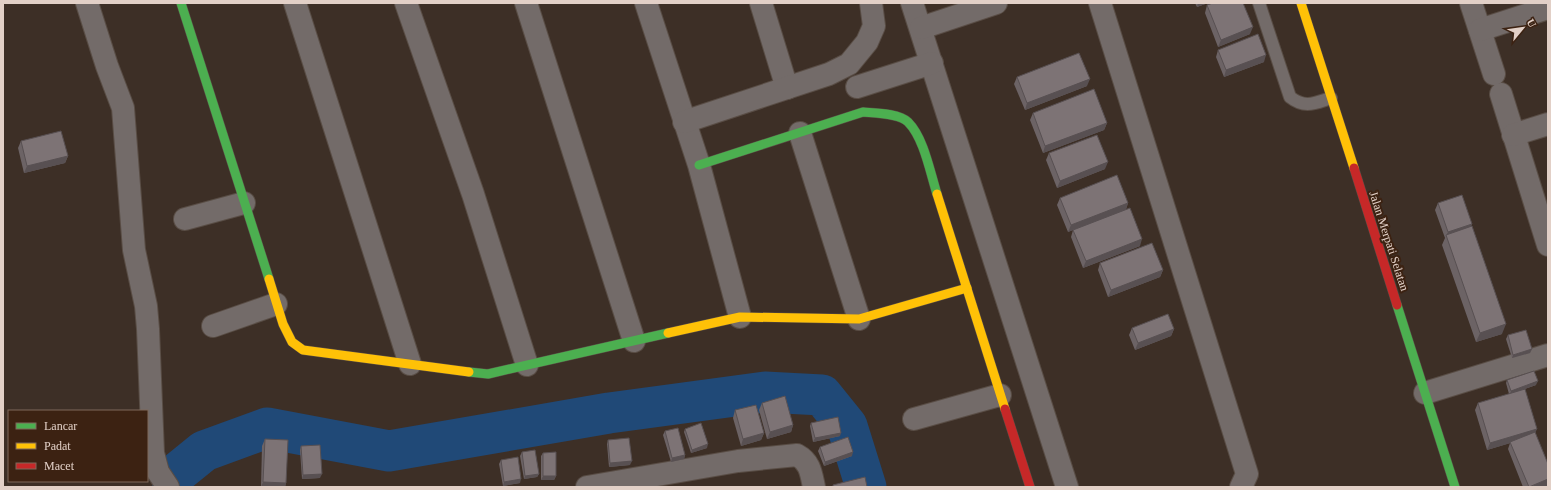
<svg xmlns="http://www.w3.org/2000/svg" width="1551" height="490" viewBox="0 0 1551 490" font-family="Georgia,serif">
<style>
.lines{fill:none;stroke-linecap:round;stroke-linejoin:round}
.river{stroke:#204977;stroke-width:41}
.lane-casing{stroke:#594d45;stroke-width:14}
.street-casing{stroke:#594d45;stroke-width:24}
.fast-casing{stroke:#594d45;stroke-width:10}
.slow-casing{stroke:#594d45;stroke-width:10}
.jam-casing{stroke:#594d45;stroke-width:10}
.lane{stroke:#736b69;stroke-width:12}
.street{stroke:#736b69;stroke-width:22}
.fast{stroke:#4caf50;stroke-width:9}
.slow{stroke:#ffc107;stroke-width:9}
.jam{stroke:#c62828;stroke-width:9}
.wall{fill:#6c6365}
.shaded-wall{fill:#585052}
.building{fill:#7d7375;stroke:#585052}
.labels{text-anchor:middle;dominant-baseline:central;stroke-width:4;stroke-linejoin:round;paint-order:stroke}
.street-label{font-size:12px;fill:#e2d0c7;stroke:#3c2212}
</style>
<rect width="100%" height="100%" fill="#3d2f26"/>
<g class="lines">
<polyline class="river" points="173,487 172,477 204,451 267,428 389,451 609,413 765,392 822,395 847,426 866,487"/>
<defs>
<path id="lane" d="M1259,3L1290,97C1305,109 1315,103 1331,98"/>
<g id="street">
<polyline points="87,3 107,66 123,108 134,250 146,306 148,329 153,453 158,472 168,487"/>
<polyline points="295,3 410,364"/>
<polyline points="406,3 473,194 527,365"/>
<polyline points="526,3 634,341"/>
<polyline points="646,3 699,165 740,317"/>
<polyline points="761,3 787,88"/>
<polyline points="912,3 1067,487"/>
<polyline points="1100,3 1247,474 1241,487"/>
<polyline points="1471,3 1494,74"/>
<polyline points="921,28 996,3"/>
<polyline points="1480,30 1548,8"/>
<polyline points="857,87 932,63"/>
<polyline points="1501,94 1548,245"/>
<polyline points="684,122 829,74 849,64 867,42 874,26 871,3"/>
<polyline points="800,133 859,319"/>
<polyline points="1513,135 1548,124"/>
<polyline points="185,219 244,203"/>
<polyline points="213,326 276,304"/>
<polyline points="1425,393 1548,355"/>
<polyline points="914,419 1000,395"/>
<path d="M587,487L738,461L797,455C810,462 811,473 814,487"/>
</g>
<g id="fast">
<polyline points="181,3 269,279"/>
<path d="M699,165L863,112C875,113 899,113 908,122C924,138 930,172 937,194"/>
<polyline points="1397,305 1455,487"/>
<polyline points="469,372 488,374 668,333"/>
</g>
<g id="slow">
<polyline points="1301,3 1354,168"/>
<polyline points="937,194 1005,409"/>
<polyline points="269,279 283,324 292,342 303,350 469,372"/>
<polyline points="668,333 740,317 859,319 967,288"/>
</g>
<g id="jam">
<polyline points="1354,168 1397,305"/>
<polyline points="1005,409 1030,487"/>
</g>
</defs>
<use href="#lane" class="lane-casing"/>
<use href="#street" class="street-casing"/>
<use href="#fast" class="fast-casing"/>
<use href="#slow" class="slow-casing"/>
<use href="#jam" class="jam-casing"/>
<use href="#lane" class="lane"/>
<use href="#street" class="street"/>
<use href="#fast" class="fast"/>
<use href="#slow" class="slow"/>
<use href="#jam" class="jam"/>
</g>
<g class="wall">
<polygon points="1195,3 1208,3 1197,7"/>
<polygon points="1207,5 1250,34 1218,47 1205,13"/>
<polygon points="1218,50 1264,62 1224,77 1216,57"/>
<polygon points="1017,77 1087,86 1025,110 1014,84"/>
<polygon points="1033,113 1107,123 1104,130 1043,153 1030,120"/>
<polygon points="21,141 68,156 65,163 24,173 18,148"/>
<polygon points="1049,153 1105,169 1057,188 1046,160"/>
<polygon points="1060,198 1128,203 1126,209 1140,246 1083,268 1071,237 1073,230 1080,227 1068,232 1057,205"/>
<polygon points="1438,203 1472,224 1471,226 1502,334 1476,342 1442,245 1445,238 1435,210"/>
<polygon points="1100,263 1163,270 1160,277 1108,297 1098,270"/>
<polygon points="1132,328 1174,329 1171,336 1135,350 1129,335"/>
<polygon points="1508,335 1532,349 1530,353 1512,358 1506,339"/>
<polygon points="1507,380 1536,385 1522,390 1535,434 1548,464 1548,485 1544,487 1523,487 1508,449 1510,443 1487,450 1475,410 1478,403 1509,394 1506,383"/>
<polygon points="762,403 793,425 791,432 767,439 759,410"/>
<polygon points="735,410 764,433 761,440 741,446 733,418"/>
<polygon points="811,423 840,436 813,442 810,426"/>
<polygon points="685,429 707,448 691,453 684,432"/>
<polygon points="665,431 685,455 684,459 671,462 663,435"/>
<polygon points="265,439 286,483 285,487 261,487 262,446"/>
<polygon points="608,440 630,465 609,467 607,444"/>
<polygon points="301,446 320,478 302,479 300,450"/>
<polygon points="820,447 852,456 824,466 818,451"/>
<polygon points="522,452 539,474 537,477 524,479 520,456"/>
<polygon points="543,453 556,476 554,480 541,480 541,456"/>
<polygon points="501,460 520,483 503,486 499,464"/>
</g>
<g class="shaded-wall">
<polygon points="1198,3 1208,3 1197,7"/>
<polygon points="1253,27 1250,34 1218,47 1221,40"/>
<polygon points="1266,55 1264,62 1224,77 1226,70"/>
<polygon points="1090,79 1087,86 1025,110 1027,103"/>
<polygon points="1107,123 1104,130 1043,153 1045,146"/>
<polygon points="68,156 65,163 24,173 27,166"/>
<polygon points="1108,162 1105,169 1057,188 1060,181"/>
<polygon points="1128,203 1126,210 1068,232 1071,225"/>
<polygon points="1472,224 1469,231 1446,236 1448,232"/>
<polygon points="1142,239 1140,246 1083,268 1086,261"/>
<polygon points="1163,270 1160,277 1108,297 1111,290"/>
<polygon points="1506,324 1502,334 1476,342 1480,333"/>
<polygon points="1174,329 1171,336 1135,350 1138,343"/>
<polygon points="1532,349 1530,353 1512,358 1513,355"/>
<polygon points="1538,381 1536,385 1510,394 1511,391"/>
<polygon points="793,425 791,432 767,439 770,432"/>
<polygon points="1537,429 1534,436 1487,450 1490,443"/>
<polygon points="764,433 761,440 741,446 743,439"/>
<polygon points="841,433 840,436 813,442 815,438"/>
<polygon points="708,444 707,448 691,453 692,450"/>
<polygon points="853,452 852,456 824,466 825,462"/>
<polygon points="685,455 684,459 671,462 672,458"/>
<polygon points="632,461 630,465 609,467 610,463"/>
<polygon points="322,474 320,478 302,479 303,475"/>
<polygon points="539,474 537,477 524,479 525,476"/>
<polygon points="543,476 556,476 554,480 541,480"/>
<polygon points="521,479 520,483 503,486 504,482"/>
<polygon points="1548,479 1548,485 1544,487 1530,487"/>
<polygon points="263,482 286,483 285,487 261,487"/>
</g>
<g class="building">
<polygon points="1213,3 1243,3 1253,27 1221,40 1207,5"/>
<polygon points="1258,34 1266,55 1226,70 1218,50"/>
<polygon points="1079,53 1090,79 1027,103 1017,77"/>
<polygon points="1094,89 1107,123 1045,146 1033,113"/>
<polygon points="61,131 68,156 27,166 21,141"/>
<polygon points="1097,135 1108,162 1060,181 1049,153"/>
<polygon points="1117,175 1128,203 1071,225 1060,198"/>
<polygon points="1462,195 1472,224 1448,232 1438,203"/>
<polygon points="1130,208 1142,239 1086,261 1073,230"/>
<polygon points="1472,226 1506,324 1480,333 1446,235"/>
<polygon points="1152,243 1163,270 1111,290 1100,263"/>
<polygon points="1168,314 1174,329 1138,343 1132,328"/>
<polygon points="1526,330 1532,349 1513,355 1508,335"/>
<polygon points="1534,371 1538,381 1511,391 1507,380"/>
<polygon points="1525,389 1537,429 1490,443 1478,403"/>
<polygon points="785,396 793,425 770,432 762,403"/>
<polygon points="756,405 764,433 743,439 735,410"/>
<polygon points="838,417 841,433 815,438 811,423"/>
<polygon points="701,423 708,444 692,450 685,429"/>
<polygon points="678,428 685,455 672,458 665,431"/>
<polygon points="1535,432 1548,464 1548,479 1529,487 1510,442"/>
<polygon points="848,437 853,452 825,462 820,447"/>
<polygon points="629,438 632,461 610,463 608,440"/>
<polygon points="265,439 288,440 286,483 263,482"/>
<polygon points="320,445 322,474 303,475 301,446"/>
<polygon points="535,450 539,474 525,476 522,452"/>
<polygon points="556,452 556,476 543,476 543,453"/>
<polygon points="518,457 521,479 504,482 501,460"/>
<polygon points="865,477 867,487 833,487 833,485"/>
</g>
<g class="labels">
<g class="street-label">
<text transform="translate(1389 241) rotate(72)">Jalan Merpati Selatan</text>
</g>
</g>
<rect width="1551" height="490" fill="none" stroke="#e2d0c7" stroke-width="8"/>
<rect x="8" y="410" width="140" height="72" fill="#3c2212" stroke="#7e685a"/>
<rect x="16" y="423" width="20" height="6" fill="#4caf50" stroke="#7e685a"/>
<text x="44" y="430" font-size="12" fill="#e2d0c7">Lancar</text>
<rect x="16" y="443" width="20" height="6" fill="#ffc107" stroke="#7e685a"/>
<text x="44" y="450" font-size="12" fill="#e2d0c7">Padat</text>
<rect x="16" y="463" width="20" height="6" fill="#c62828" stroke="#7e685a"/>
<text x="44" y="470" font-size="12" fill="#e2d0c7">Macet</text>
<g transform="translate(1523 28) rotate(61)" stroke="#3c2212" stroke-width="3" paint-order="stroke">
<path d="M0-3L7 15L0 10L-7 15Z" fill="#e2d0c7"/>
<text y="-6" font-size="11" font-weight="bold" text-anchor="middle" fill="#e2d0c7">U</text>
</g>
</svg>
